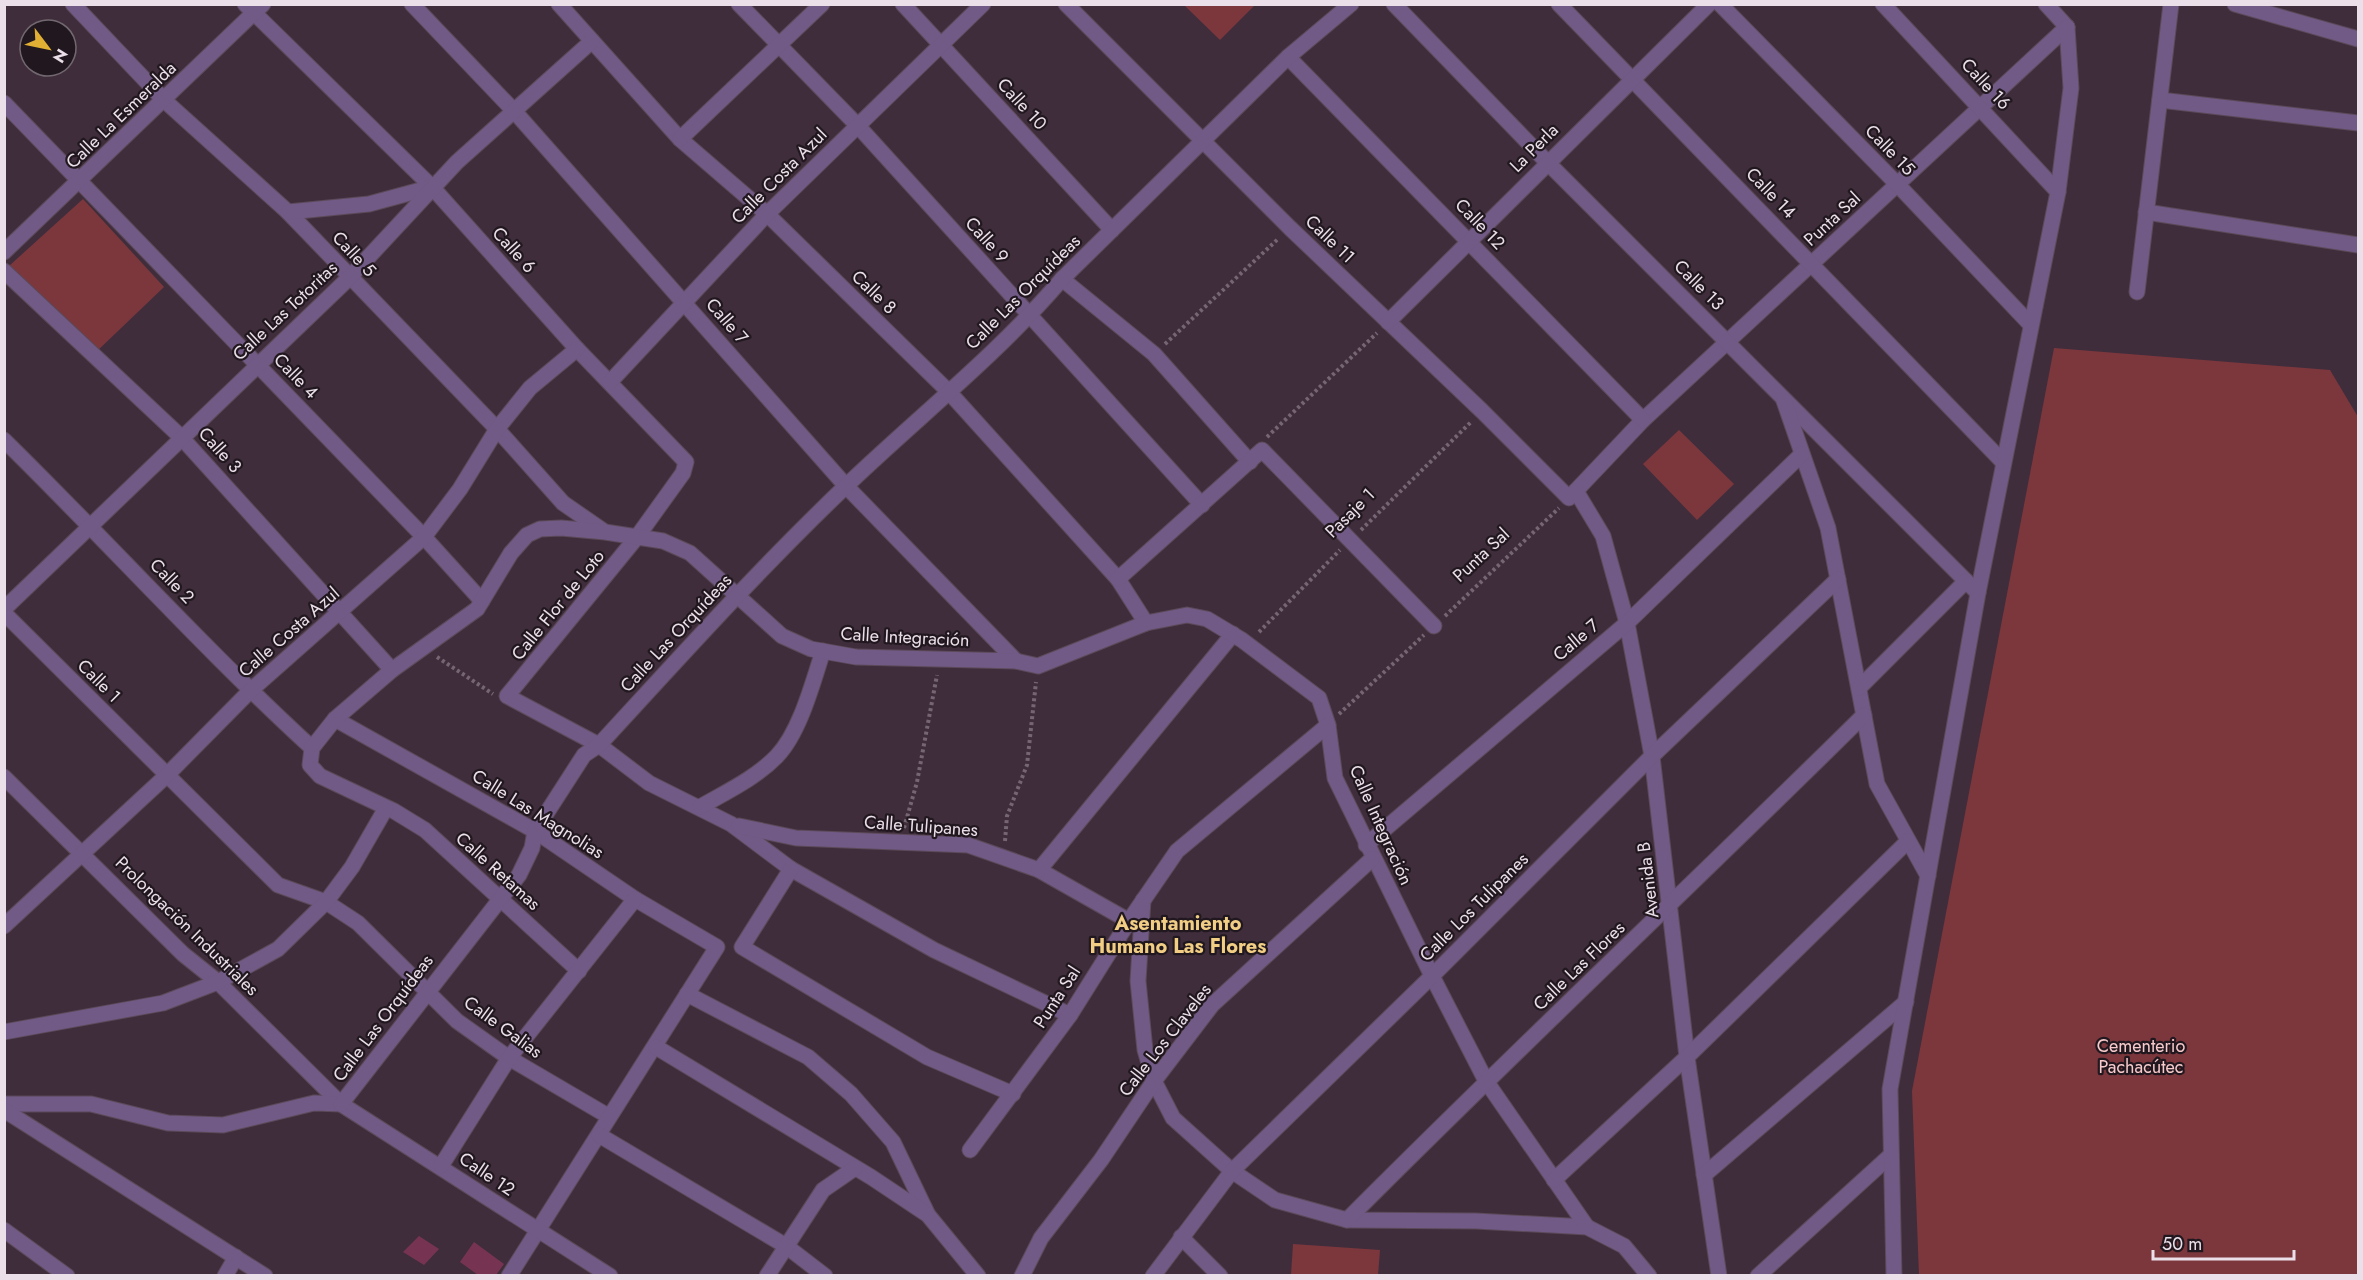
<svg xmlns="http://www.w3.org/2000/svg" width="2363" height="1280" viewBox="0 0 2363 1280" font-family="Jost,sans-serif">
<style>
.green{fill:#7c373d}
.building{fill:#773452}
.lines{fill:none;stroke-linecap:round;stroke-linejoin:round}
.minor-casing{stroke:#5b4958;stroke-width:17}
.path{stroke:#766674;stroke-width:4;stroke-dasharray:3 3;stroke-linecap:butt}
.minor{stroke:#715a85;stroke-width:15}
.labels{text-anchor:middle;dominant-baseline:central;stroke-width:4.5;stroke-linejoin:round;paint-order:stroke}
.street-label{font-size:18px;fill:#ebdfe9;stroke:#21181f}
.park-label{font-size:18px;fill:#f8cacb;stroke:#21181f}
.neighbourhood-label{font-size:20px;font-weight:bold;fill:#f1ce84;stroke:#21181f}
</style>
<rect width="100%" height="100%" fill="#3f2d3c"/>
<g class="green">
<polygon points="1184,5 1255,5 1220,40"/>
<polygon points="83,199 164,287 95,353 9,266"/>
<polygon points="2054,348 2330,370 2358,417 2358,1275 1919,1275 1912,1091"/>
<polygon points="1679,430 1734,484 1697,520 1643,464"/>
<polygon points="1293,1244 1380,1250 1378,1275 1291,1275"/>
</g>
<g class="building">
<polygon points="419,1236 439,1249 424,1265 403,1252"/>
<polygon points="474,1242 504,1264 496,1275 478,1275 460,1262"/>
</g>
<g class="lines">
<defs>
<g id="minor">
<polyline points="73,4 165,101 288,212 497,429 563,503 602,530"/>
<polyline points="245,4 432,187 577,349 686,462 683,473 637,537 507,696 599,745 649,783 731,824 791,869 934,950 1070,1015"/>
<polyline points="412,4 515,112 846,486 1016,661"/>
<polyline points="559,4 680,139 767,214 949,392 1118,579 1146,623"/>
<polyline points="739,4 858,126 1202,505"/>
<polyline points="903,4 1112,230"/>
<polyline points="1066,4 1290,228 1482,411 1569,498 1643,420 2067,27"/>
<polyline points="1394,4 1547,162 1978,593"/>
<polyline points="1559,4 2003,462"/>
<polyline points="1720,4 1898,185 2030,324"/>
<polyline points="1883,4 2058,192"/>
<polyline points="2046,4 2067,27"/>
<polyline points="2235,4 2358,39"/>
<polyline points="1288,57 1643,420"/>
<polyline points="2160,100 2358,123"/>
<polyline points="4,103 424,537 482,601"/>
<polyline points="680,139 822,4"/>
<polyline points="288,212 369,204 432,187"/>
<polyline points="2146,212 2358,245"/>
<polyline points="4,252 263,4"/>
<polyline points="4,271 181,437 392,670"/>
<polyline points="1062,279 1154,354 1250,462"/>
<polyline points="2137,292 2171,4"/>
<polyline points="1388,322 1709,4"/>
<polyline points="610,382 767,214 983,4"/>
<polyline points="1784,401 1828,528 1877,784 1928,876"/>
<path d="M4,440C108,542 205,650 312,748"/>
<polyline points="1576,491 1603,536 1627,623 1652,756 1687,1057 1719,1276"/>
<polyline points="1118,579 1262,450 1434,626"/>
<polyline points="4,609 349,278 457,162 592,41"/>
<polyline points="4,613 278,885 326,902 358,923 457,1021 509,1058 608,1116"/>
<polyline points="1859,688 1966,581"/>
<polyline points="335,719 535,831 635,899 717,947 509,1276"/>
<polyline points="4,777 183,954 218,982 341,1104 610,1276"/>
<path d="M700,807C726,792 756,778 777,756C800,732 813,682 823,651"/>
<polyline points="739,826 796,838 968,845 1039,870 1129,921"/>
<polyline points="1366,845 1627,623 1802,454"/>
<polyline points="791,869 742,947 927,1057 1013,1094"/>
<polyline points="1039,870 1233,634"/>
<polyline points="1143,900 1138,981 1145,1050 1154,1081 1173,1118 1232,1171 1275,1200 1347,1220 1476,1221 1587,1227 1624,1246 1649,1276"/>
<polyline points="4,926 166,776 250,691 424,537 460,489 497,429 530,388 577,349"/>
<polyline points="579,971 425,830 394,811 320,776 310,765 312,748 335,719 392,670 477,609 511,553 527,535 540,529 561,528 605,532 663,541 690,553 782,636 811,649 856,657 1016,661 1038,666 1146,623 1187,615 1207,619 1242,640 1319,698 1328,725 1335,778 1432,976 1486,1081 1587,1227"/>
<polyline points="687,994 808,1057 851,1094 893,1142 927,1213"/>
<polyline points="4,1032 163,1003 218,982 278,949 326,902 352,867 386,808"/>
<polyline points="656,1047 871,1177 928,1215 978,1276"/>
<polyline points="4,1104 91,1104 168,1123 223,1125 314,1103 341,1104"/>
<path d="M341,1104L519,875L532,848L535,831L584,755L599,745C680,657 760,568 846,486C918,417 997,355 1062,279L1288,57L1351,4"/>
<polyline points="4,1110 265,1276"/>
<polyline points="599,1135 786,1246 825,1276"/>
<polyline points="970,1150 1070,1015 1129,921 1177,851 1328,725"/>
<polyline points="441,1166 509,1058 635,899"/>
<polyline points="1704,1175 1906,1002"/>
<polyline points="1554,1180 1687,1057 1908,841"/>
<path d="M1347,1220C1517,1049 1693,884 1864,715"/>
<polyline points="4,1230 67,1276"/>
<polyline points="1181,1237 1220,1276"/>
<polyline points="225,1276 236,1257"/>
<polyline points="767,1276 823,1190 855,1168"/>
<polyline points="1022,1276 1041,1238 1101,1160 1154,1081 1212,1005 1373,858"/>
<polyline points="1153,1276 1232,1171 1432,976 1652,756 1838,579"/>
<polyline points="1758,1276 1891,1155"/>
<polyline points="1894,1276 1890,1089 1978,593 2058,192 2071,88 2067,27"/>
</g>
</defs>
<use href="#minor" class="minor-casing"/>
<g class="path">
<polyline points="1165,344 1278,239"/>
<polyline points="1267,437 1377,333"/>
<polyline points="1361,530 1471,422"/>
<polyline points="1445,616 1559,508"/>
<polyline points="1259,632 1340,550"/>
<polyline points="437,657 493,694"/>
<polyline points="1339,714 1424,635"/>
<polyline points="904,828 917,782 937,675"/>
<polyline points="1005,841 1007,816 1027,765 1036,682"/>
</g>
<use href="#minor" class="minor"/>
</g>
<g class="labels">
<g class="street-label">
<text transform="translate(1986 84) rotate(47)">Calle 16</text>
<text transform="translate(1022 104) rotate(47)">Calle 10</text>
<text transform="translate(121 115) rotate(-44)">Calle La Esmeralda</text>
<text transform="translate(1534 148) rotate(-45)">La Perla</text>
<text transform="translate(1890 150) rotate(46)">Calle 15</text>
<text transform="translate(779 176) rotate(-45)">Calle Costa Azul</text>
<text transform="translate(1771 193) rotate(46)">Calle 14</text>
<text transform="translate(1832 219) rotate(-43)">Punta Sal</text>
<text transform="translate(1480 224) rotate(46)">Calle 12</text>
<text transform="translate(1330 239) rotate(44)">Calle 11</text>
<text transform="translate(987 240) rotate(48)">Calle 9</text>
<text transform="translate(514 250) rotate(48)">Calle 6</text>
<text transform="translate(354 254) rotate(47)">Calle 5</text>
<text transform="translate(1699 285) rotate(45)">Calle 13</text>
<text transform="translate(874 292) rotate(44)">Calle 8</text>
<text transform="translate(1023 292) rotate(-45)">Calle Las Orquídeas</text>
<text transform="translate(285 311) rotate(-43)">Calle Las Totoritas</text>
<text transform="translate(727 321) rotate(49)">Calle 7</text>
<text transform="translate(296 376) rotate(46)">Calle 4</text>
<text transform="translate(220 450) rotate(48)">Calle 3</text>
<text transform="translate(1350 513) rotate(-45)">Pasaje 1</text>
<text transform="translate(1481 555) rotate(-43)">Punta Sal</text>
<text transform="translate(172 581) rotate(46)">Calle 2</text>
<text transform="translate(558 605) rotate(-51)">Calle Flor de Loto</text>
<text transform="translate(289 632) rotate(-41)">Calle Costa Azul</text>
<text transform="translate(676 633) rotate(-47)">Calle Las Orquídeas</text>
<text transform="translate(905 637) rotate(3)">Calle Integración</text>
<text transform="translate(1576 640) rotate(-40)">Calle 7</text>
<text transform="translate(99 681) rotate(45)">Calle 1</text>
<text transform="translate(538 814) rotate(32)">Calle Las Magnolias</text>
<text transform="translate(1381 825) rotate(66)">Calle Integración</text>
<text transform="translate(921 826) rotate(4)">Calle Tulipanes</text>
<text transform="translate(498 871) rotate(42)">Calle Retamas</text>
<text transform="translate(1648 880) rotate(-97)">Avenida B</text>
<text transform="translate(1474 907) rotate(-45)">Calle Los Tulipanes</text>
<text transform="translate(187 926) rotate(44)">Prolongación Industriales</text>
<text transform="translate(1579 966) rotate(-44)">Calle Las Flores</text>
<text transform="translate(1057 997) rotate(-57)">Punta Sal</text>
<text transform="translate(383 1018) rotate(-53)">Calle Las Orquídeas</text>
<text transform="translate(503 1027) rotate(36)">Calle Galias</text>
<text transform="translate(1165 1040) rotate(-52)">Calle Los Claveles</text>
<text transform="translate(487 1174) rotate(34)">Calle 12</text>
</g>
<g class="park-label">
<text x="2141" y="1046">Cementerio<tspan x="2141" dy="21">Pachacútec</tspan></text>
</g>
<g class="neighbourhood-label">
<text x="1178" y="923">Asentamiento<tspan x="1178" dy="23">Humano Las Flores</tspan></text>
</g>
</g>
<rect width="2363" height="1280" fill="none" stroke="#ebdfe9" stroke-width="12"/>
<g transform="translate(48 48) rotate(122)"><circle r="28" fill="#21181f" stroke="#726870" stroke-width="1.5"/>
<path d="M0-4.5L10 22L0 15L-10 22Z" fill="#e1af34"/>
<text y="-9" font-size="16" font-weight="bold" text-anchor="middle" fill="#ebdfe9">N</text>
</g>
<path d="M2153 1250v9h141v-9" fill="none" stroke="#ebdfe9" stroke-width="3"/>
<text x="2162" y="1250" font-size="18" fill="#ebdfe9" stroke="#21181f" stroke-width="4.5" paint-order="stroke">50 m</text>
</svg>
